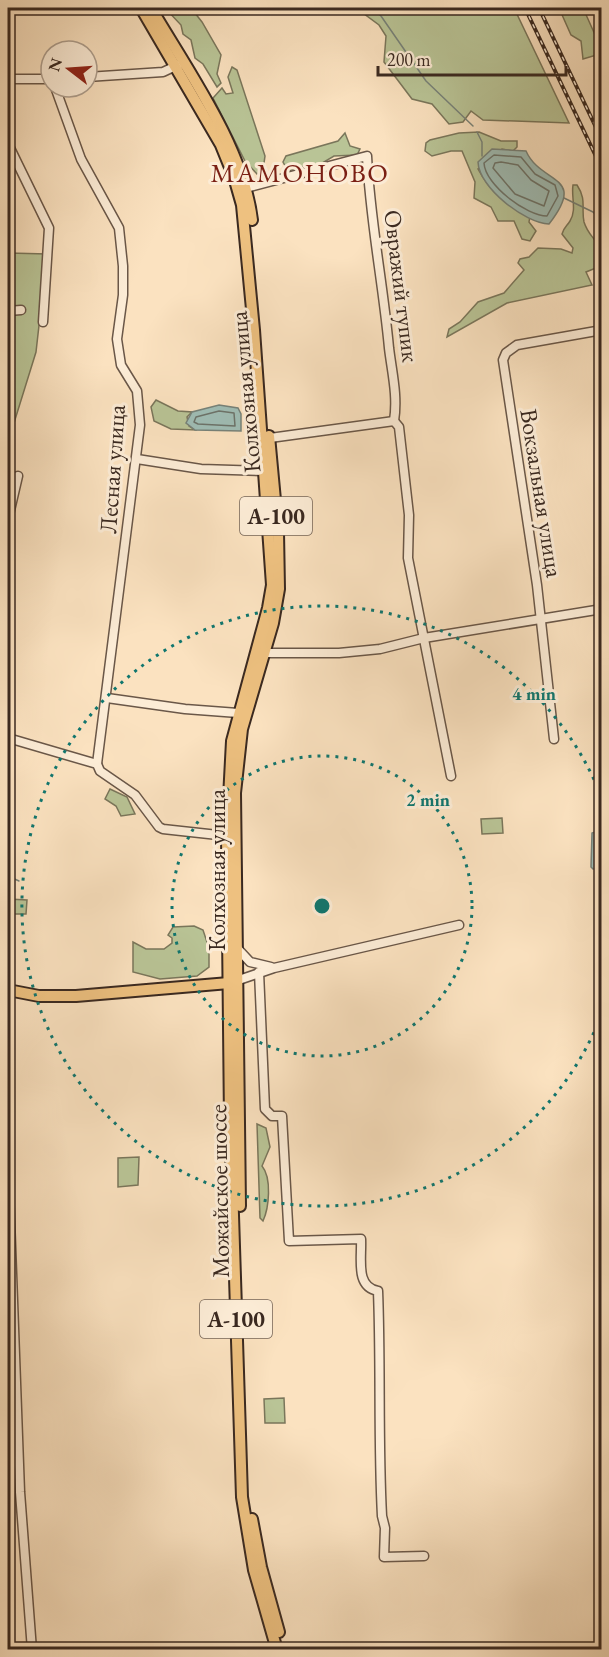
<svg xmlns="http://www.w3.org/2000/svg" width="609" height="1657" viewBox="0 0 609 1657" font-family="'EB Garamond',serif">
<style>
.green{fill:#b9c496;stroke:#7a765b;stroke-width:1.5}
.water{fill:#9fbdb5;stroke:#778279;stroke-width:1.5}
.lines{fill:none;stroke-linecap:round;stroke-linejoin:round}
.shore{stroke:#6c736a;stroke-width:1.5}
.stream{stroke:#778279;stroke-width:1.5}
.minor-casing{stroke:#6a5748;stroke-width:11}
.major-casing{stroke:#3a2920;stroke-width:14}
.minor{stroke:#fcecd6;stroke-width:8}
.major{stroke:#eec180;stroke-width:10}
.rail-casing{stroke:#3a2920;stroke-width:4}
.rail{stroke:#fcecd6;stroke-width:1.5;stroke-dasharray:4.5;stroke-linecap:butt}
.ring{fill:none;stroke:#0f766e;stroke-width:3;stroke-dasharray:3 6}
.labels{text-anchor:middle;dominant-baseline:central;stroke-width:6;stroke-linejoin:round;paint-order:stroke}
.shield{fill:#fcecd6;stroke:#746457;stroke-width:1.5}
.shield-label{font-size:22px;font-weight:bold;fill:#3a2920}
.street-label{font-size:24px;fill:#3a2920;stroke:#fcecd6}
.quarter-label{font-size:27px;letter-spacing:1.5px;fill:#7a1f14;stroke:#fcecd6}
.centre{fill:#0f766e;stroke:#fcecd6;stroke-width:3}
.ring-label{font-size:18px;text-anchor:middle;font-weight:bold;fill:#0f766e;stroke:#fcecd6;stroke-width:6;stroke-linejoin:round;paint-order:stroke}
</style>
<rect width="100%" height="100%" fill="#fbe2c0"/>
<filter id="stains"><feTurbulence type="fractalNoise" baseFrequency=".00333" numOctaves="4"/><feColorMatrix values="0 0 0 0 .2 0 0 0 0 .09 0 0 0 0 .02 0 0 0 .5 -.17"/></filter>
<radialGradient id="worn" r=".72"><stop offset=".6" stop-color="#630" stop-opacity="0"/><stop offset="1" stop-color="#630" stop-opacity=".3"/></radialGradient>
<g class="green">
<polygon points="165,8 191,8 202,22 221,55 217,74 221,83 217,87 203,64 195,58 191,40 183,34 181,25"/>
<polygon points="363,8 514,8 569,123 483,120 471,111 463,122 449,124 432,104 412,99 384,62 386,36 379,25 363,13"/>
<polygon points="559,8 583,8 601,48 600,54 583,59 581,41 571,35"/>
<polygon points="232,67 237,70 265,156 263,170 257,174 245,161 213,98 222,88 226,94 233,93 228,77"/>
<path d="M479,132L501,141H517V147L513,151L502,149L478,169C490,192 507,205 530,216L529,222L536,231L530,241L522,239L514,221H498L491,207L474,198L475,182L462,151H451L432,156L425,151L426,143L430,140L459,133Z"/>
<polygon points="345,133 350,146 360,149 357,155 334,156 319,165 311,164 288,171 283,162 286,156 338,141"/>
<path d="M573,185H577C587,200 581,208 584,222C590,241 602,238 601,266L586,272L592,285L507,303L447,337L449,329L460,322L478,302L504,293L524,270L518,263L520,259L529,257L538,248L561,249L572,253L573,248L562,234C564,227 567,226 570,221C577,210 571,197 573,185Z"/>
<polygon points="8,253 47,254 36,352 14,423 8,431"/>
<polygon points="156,400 178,411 192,412 187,417 189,426 195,430 171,429 154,421 151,407"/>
<polygon points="110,789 127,797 135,814 121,816 116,806 105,799"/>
<polygon points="502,818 503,833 482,834 481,819"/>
<polygon points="8,899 27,900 26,914 8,914"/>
<polygon points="194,926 203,930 209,948 209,967 197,976 160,979 133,972 133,942 146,949 164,949 172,943 172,938 168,935 173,927"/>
<path d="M257,1124L266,1128L270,1147L262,1166C272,1178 269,1208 263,1221L260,1218Z"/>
<polygon points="139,1157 138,1185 118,1187 118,1158"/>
<polygon points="284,1398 285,1423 265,1423 264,1399"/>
</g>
<g class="water">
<path d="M492,149L526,151C541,185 588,174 549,224C525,223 479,188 478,162Z"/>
<polygon points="219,405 238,408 241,414 241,431 195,430 186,423 192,412"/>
<polygon points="601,830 601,869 593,869 591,867 592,833"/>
</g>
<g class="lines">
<g class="shore">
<path d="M494,155L521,157L535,174L555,185L558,196L547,216C527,216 485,185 484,163Z"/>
<polygon points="501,162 518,165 531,180 549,191 544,206 515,194 493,168 495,163"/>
<polygon points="219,411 234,413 235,426 198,424 194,422 196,417"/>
</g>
<g class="stream">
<polyline points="372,8 381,16 426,81 473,126"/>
<polyline points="477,132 482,142 482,156"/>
<polyline points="564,198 593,212 602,221"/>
<polyline points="8,876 19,881"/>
</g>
<defs>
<g id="minor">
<polyline points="87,77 163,72 180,64"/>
<polyline points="8,79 51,79"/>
<polyline points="55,87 81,159 119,228 123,266 123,295 117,339 121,365 137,391 140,425 97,764"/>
<polyline points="8,144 49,228 43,322"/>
<path d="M246,188L367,156C370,220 383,283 389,348C392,373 398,396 394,421"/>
<polyline points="8,311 21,310"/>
<polyline points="394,421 399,427 409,515 408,558 451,776"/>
<polyline points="270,438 394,421"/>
<polyline points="137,459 201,469 265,471"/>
<polyline points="8,519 18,476"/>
<polyline points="264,653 339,653 380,649 424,638 602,609"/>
<polyline points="107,698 185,709 238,713"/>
<polyline points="8,738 97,764 100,771 135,795 159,827 163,829 227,836"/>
<polyline points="554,739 537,585 503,360 506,353 517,345 602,330"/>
<polyline points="237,948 250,962 271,967"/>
<path d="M259,972L265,1109L272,1116H282L289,1241L361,1239C362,1259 355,1287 378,1291C381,1366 378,1441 382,1516L385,1528L384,1557L424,1556"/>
<polyline points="233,982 274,968 459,925"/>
<polyline points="8,1164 20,1492 32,1650"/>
</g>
<g id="major">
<polyline points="141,8 221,145 234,177 242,205 254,330 272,585 268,608 232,741 227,836 230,1121 242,1497 254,1570 277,1650"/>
<path d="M151,8C188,71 243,147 252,220"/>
<polyline points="8,990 39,996 76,996 229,983"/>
<polyline points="240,1206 235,793 242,729 273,623 279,589 278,532 269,436"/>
<polyline points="252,1519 261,1567 279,1632"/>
</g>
</defs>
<use href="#minor" class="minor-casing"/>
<use href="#major" class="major-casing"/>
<use href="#minor" class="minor"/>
<use href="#major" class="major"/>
<defs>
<g id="rail">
<polyline points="525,8 602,169"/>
<polyline points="539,8 602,140"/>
</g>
</defs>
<use href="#rail" class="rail-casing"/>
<use href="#rail" class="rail"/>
</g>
<g class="ring">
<circle cx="322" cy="906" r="150"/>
<path d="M601 1016A300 300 0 1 1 601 796"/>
</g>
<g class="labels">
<g class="shield">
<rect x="240" y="497" width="72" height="38" rx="4.5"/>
<rect x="200" y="1300" width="72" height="38" rx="4.5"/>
</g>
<g class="shield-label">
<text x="276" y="516">А-100</text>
<text x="236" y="1319">А-100</text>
</g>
<g class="street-label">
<text transform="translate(402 286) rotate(83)">Овражий тупик</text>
<text transform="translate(245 392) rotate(-95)">Колхозная улица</text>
<text transform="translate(112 469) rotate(-86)">Лесная улица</text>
<text transform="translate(542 493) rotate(81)">Вокзальная улица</text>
<text transform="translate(216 870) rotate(-90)">Колхозная улица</text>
<text transform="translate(219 1191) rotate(-91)">Можайское шоссе</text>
</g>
<g class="quarter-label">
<text x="300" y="172">МАМОНОВО</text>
</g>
</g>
<circle cx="322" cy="906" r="9" class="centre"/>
<g class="ring-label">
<text x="534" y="700">4 min</text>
<text x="428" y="806">2 min</text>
</g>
<rect width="609" height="1657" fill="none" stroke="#fbe2c0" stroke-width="30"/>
<rect x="9" y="9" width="591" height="1639" fill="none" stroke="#3a2920" stroke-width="3"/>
<rect x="15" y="15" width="579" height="1627" fill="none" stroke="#3a2920" stroke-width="1.5"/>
<g transform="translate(69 69) rotate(287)"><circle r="28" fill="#fcecd6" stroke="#ae9e8d" stroke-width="1.5"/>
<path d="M0-4.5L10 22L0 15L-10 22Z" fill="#8f2418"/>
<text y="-9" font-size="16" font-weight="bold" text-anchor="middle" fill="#3a2920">N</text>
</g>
<path d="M378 66v9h188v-9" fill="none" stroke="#3a2920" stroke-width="3"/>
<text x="387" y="66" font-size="18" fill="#3a2920" stroke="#fcecd6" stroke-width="4.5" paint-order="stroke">200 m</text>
<rect width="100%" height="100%" filter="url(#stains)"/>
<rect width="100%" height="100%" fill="url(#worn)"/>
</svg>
